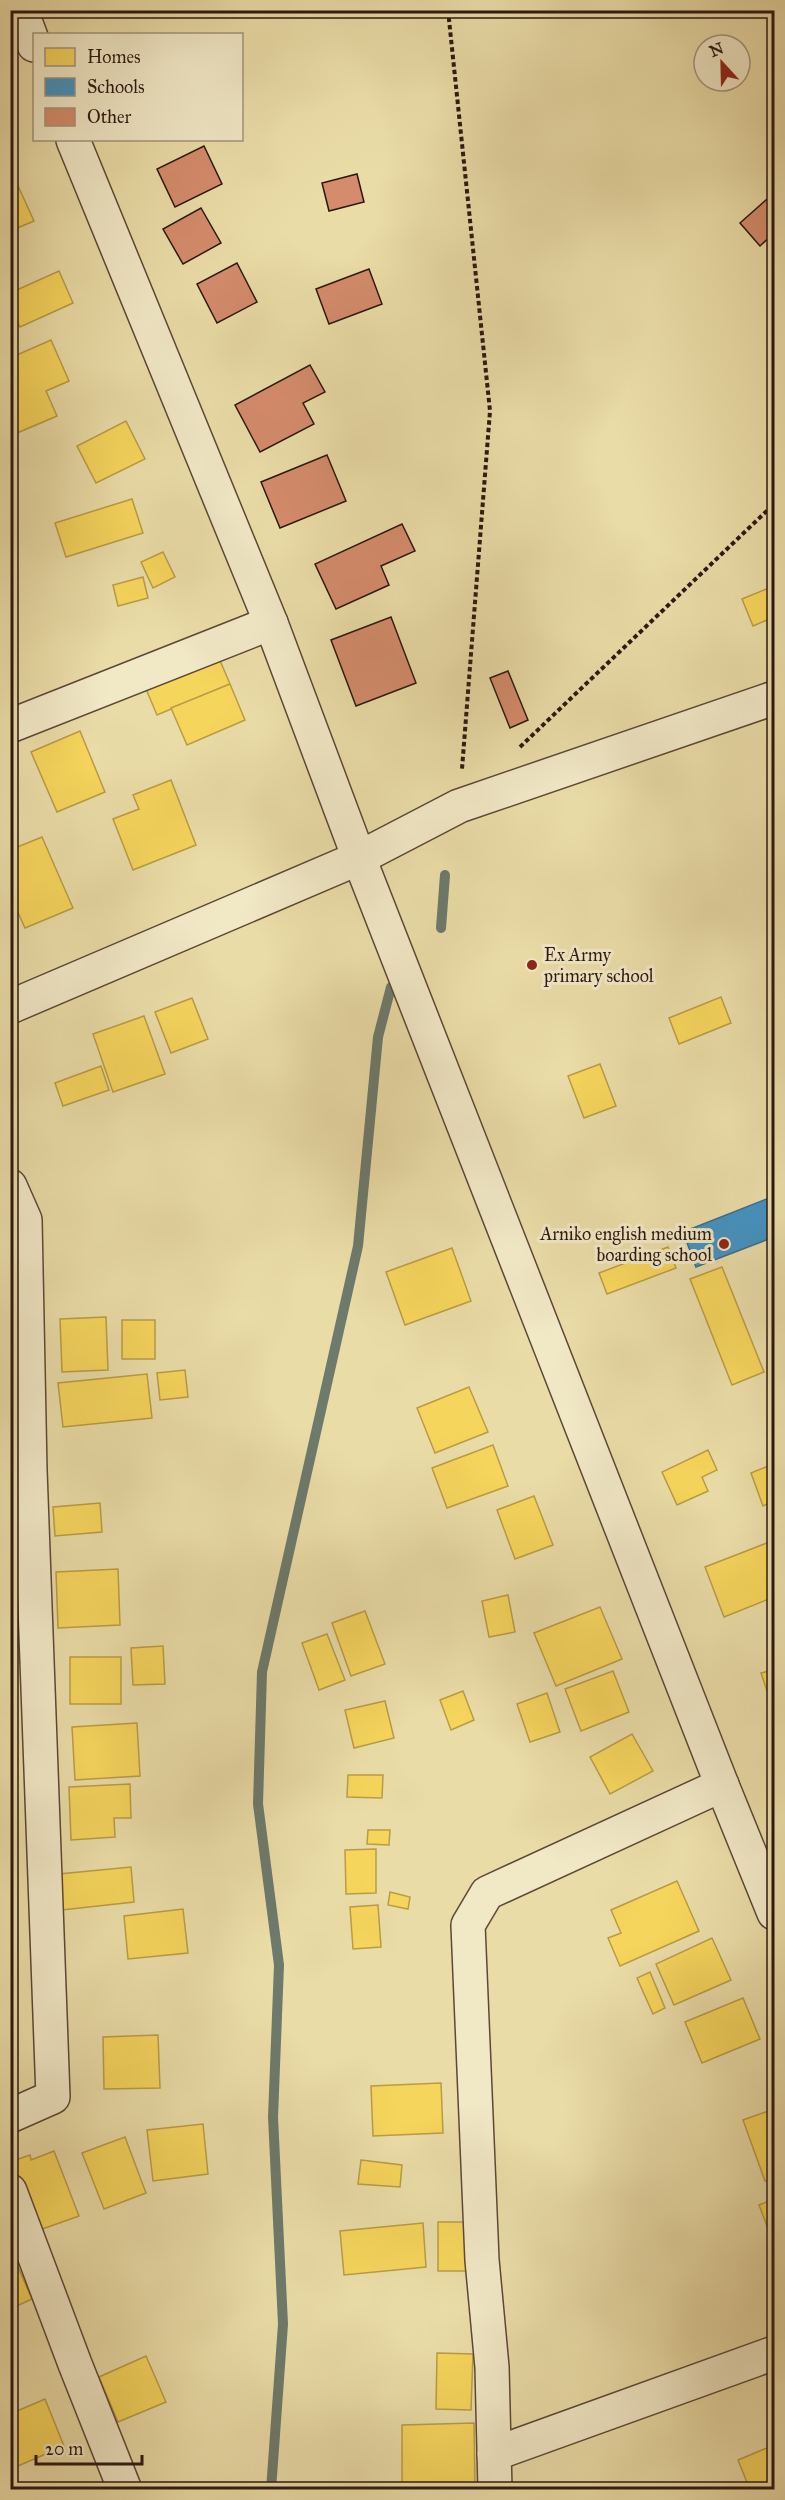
<svg xmlns="http://www.w3.org/2000/svg" width="785" height="2500" viewBox="0 0 785 2500" font-family="'IM FELL Great Primer',serif">
<style>
.homes{fill:#f6d55c;stroke:#b99c45;stroke-width:1.5}
.schools{fill:#4393c3;stroke:#3c6e8d;stroke-width:1.5}
.lines{fill:none;stroke-linecap:round;stroke-linejoin:round}
.stream{stroke:#6d7a6c;stroke-width:10}
.building{fill:#d48c6c;stroke:#2c1710;stroke-width:1.5}
.minor-casing{stroke:#5c4836;stroke-width:36}
.tertiary-casing{stroke:#5c4836;stroke-width:36}
.path{stroke:#2c1710;stroke-width:4;stroke-dasharray:4.5 3;stroke-linecap:butt}
.minor{stroke:#f1e8c6;stroke-width:33}
.tertiary{stroke:#f1e8c6;stroke-width:33}
.poi-dot{fill:#8f2418;stroke:#f1e8c6;stroke-width:2}
.labels{text-anchor:middle;dominant-baseline:central;stroke-width:6;stroke-linejoin:round;paint-order:stroke}
.poi-label{font-size:18px;fill:#2c1710;stroke:#f1e8c6;text-anchor:start}
</style>
<rect width="100%" height="100%" fill="#eadca7"/>
<filter id="stains"><feTurbulence type="fractalNoise" baseFrequency=".00333" numOctaves="4"/><feColorMatrix values="0 0 0 0 .2 0 0 0 0 .09 0 0 0 0 .02 0 0 0 .5 -.17"/></filter>
<radialGradient id="worn" r=".72"><stop offset=".6" stop-color="#630" stop-opacity="0"/><stop offset="1" stop-color="#630" stop-opacity=".3"/></radialGradient>
<g class="homes">
<polygon points="14,177 34,221 10,231 10,178"/>
<polygon points="59,271 73,303 20,327 10,306 10,293"/>
<polygon points="51,340 69,381 46,391 57,416 10,436 10,358"/>
<polygon points="126,421 145,459 96,483 77,446"/>
<polygon points="132,499 143,533 66,557 55,523"/>
<polygon points="163,552 175,577 153,588 141,562"/>
<polygon points="143,577 148,598 118,606 113,585"/>
<polygon points="774,586 774,617 753,626 742,599"/>
<polygon points="216,651 230,684 157,715 143,682"/>
<polygon points="230,684 245,720 187,745 171,708"/>
<polygon points="80,731 105,792 57,812 31,752"/>
<polygon points="171,780 196,845 133,870 113,819 139,809 133,795"/>
<polygon points="42,837 73,908 25,928 10,895 10,850"/>
<polygon points="721,997 731,1023 679,1044 669,1018"/>
<polygon points="192,998 208,1039 171,1053 155,1012"/>
<polygon points="144,1016 165,1074 113,1092 93,1034"/>
<polygon points="600,1064 616,1106 584,1118 568,1076"/>
<polygon points="101,1066 109,1090 63,1106 55,1083"/>
<polygon points="668,1247 676,1268 607,1294 599,1273"/>
<polygon points="452,1248 471,1301 405,1325 386,1272"/>
<polygon points="722,1267 764,1372 732,1385 690,1279"/>
<polygon points="106,1317 108,1370 62,1372 60,1319"/>
<rect x="122" y="1320" width="33" height="39"/>
<polygon points="185,1370 188,1397 160,1400 157,1373"/>
<polygon points="147,1374 152,1418 63,1427 58,1383"/>
<polygon points="469,1387 488,1432 435,1453 417,1408"/>
<polygon points="493,1445 508,1486 447,1508 432,1468"/>
<polygon points="708,1450 717,1470 702,1477 708,1491 677,1505 662,1472"/>
<polygon points="771,1465 774,1474 774,1501 763,1506 751,1473"/>
<polygon points="534,1496 553,1545 515,1559 497,1510"/>
<polygon points="100,1503 102,1532 55,1536 53,1507"/>
<polygon points="772,1541 774,1548 774,1597 724,1617 705,1567"/>
<polygon points="118,1569 120,1625 58,1628 56,1572"/>
<polygon points="508,1595 515,1632 489,1637 482,1601"/>
<polygon points="600,1607 622,1659 556,1686 534,1633"/>
<polygon points="365,1611 385,1664 351,1676 332,1623"/>
<polygon points="327,1634 345,1680 319,1690 302,1643"/>
<polygon points="163,1646 165,1684 133,1685 131,1648"/>
<rect x="70" y="1657" width="51" height="47"/>
<polygon points="613,1671 629,1712 581,1731 565,1689"/>
<polygon points="769,1671 774,1686 774,1712 761,1673"/>
<polygon points="463,1691 474,1720 451,1730 440,1700"/>
<polygon points="547,1693 560,1732 530,1742 517,1704"/>
<polygon points="385,1701 394,1738 354,1748 345,1710"/>
<polygon points="137,1723 140,1776 75,1780 72,1727"/>
<polygon points="632,1734 653,1771 610,1794 590,1757"/>
<polygon points="348,1775 383,1775 382,1798 347,1797"/>
<polygon points="130,1784 131,1818 114,1818 115,1837 71,1840 69,1787"/>
<polygon points="368,1830 390,1830 389,1845 367,1844"/>
<polygon points="376,1849 376,1893 346,1894 345,1850"/>
<polygon points="131,1867 134,1902 62,1910 59,1874"/>
<polygon points="677,1881 699,1931 620,1966 608,1938 621,1933 611,1910"/>
<polygon points="390,1892 410,1897 408,1909 388,1905"/>
<polygon points="378,1905 381,1947 353,1949 350,1907"/>
<polygon points="183,1909 188,1953 128,1959 124,1916"/>
<polygon points="712,1938 731,1980 674,2005 656,1964"/>
<polygon points="650,1972 665,2008 653,2014 637,1978"/>
<polygon points="743,1998 760,2039 702,2063 685,2022"/>
<polygon points="158,2035 160,2088 104,2089 103,2037"/>
<polygon points="441,2083 443,2133 373,2136 371,2086"/>
<polygon points="774,2109 774,2177 765,2181 743,2120"/>
<polygon points="203,2124 208,2174 153,2181 147,2130"/>
<polygon points="125,2137 146,2193 104,2209 82,2153"/>
<polygon points="54,2151 79,2216 34,2232 10,2172 10,2162 30,2155 31,2160"/>
<polygon points="361,2160 402,2165 400,2187 358,2184"/>
<polygon points="774,2199 774,2244 759,2205"/>
<polygon points="438,2222 470,2222 469,2271 438,2271"/>
<polygon points="423,2223 426,2267 344,2275 340,2231"/>
<polygon points="10,2249 32,2299 10,2309"/>
<polygon points="437,2353 473,2354 471,2410 436,2409"/>
<polygon points="146,2356 166,2402 118,2422 99,2377"/>
<polygon points="10,2368 18,2386 10,2389"/>
<polygon points="45,2399 64,2446 18,2466 10,2448 10,2414"/>
<polygon points="474,2423 475,2487 402,2489 402,2425"/>
<polygon points="774,2445 774,2490 750,2490 738,2460"/>
</g>
<polygon class="schools" points="774,1196 774,1237 696,1267 683,1232"/>
<g class="lines">
<g class="stream">
<polyline points="441,928 445,875"/>
<polyline points="271,2490 283,2324 273,2117 279,1965 258,1804 262,1672 358,1246 378,1037 391,987"/>
</g>
</g>
<g class="building">
<polygon points="204,146 222,184 175,207 157,169"/>
<polygon points="357,174 364,202 329,211 322,183"/>
<polygon points="774,193 774,233 760,246 740,223"/>
<polygon points="201,208 221,243 183,264 163,229"/>
<polygon points="237,263 257,302 217,323 197,284"/>
<polygon points="369,269 382,304 329,324 316,289"/>
<polygon points="310,365 325,392 303,403 314,424 260,452 235,405"/>
<polygon points="327,455 346,501 280,528 261,482"/>
<polygon points="402,524 415,551 381,566 389,585 336,609 315,564"/>
<polygon points="391,617 416,683 356,706 331,640"/>
<polygon points="508,671 528,720 510,728 490,678"/>
</g>
<g class="lines">
<defs>
<g id="minor">
<polyline points="21,10 34,45"/>
<polyline points="73,140 271,623 359,858 722,1785 774,1913"/>
<polyline points="10,726 271,623"/>
<polyline points="10,1186 25,1220 30,1470 53,2097 10,2116"/>
<polyline points="10,2191 75,2364 125,2490"/>
<polyline points="494,2454 774,2353"/>
<polyline points="495,2490 492,2367 482,2260 468,1925 487,1893 722,1785"/>
</g>
<polyline id="tertiary" points="10,1007 359,858 459,806 774,698"/>
</defs>
<use href="#minor" class="minor-casing"/>
<use href="#tertiary" class="tertiary-casing"/>
<g class="path">
<polyline points="99,10 113,14 125,10"/>
<polyline points="448,10 490,411 462,769"/>
<polyline points="520,747 774,504"/>
</g>
<use href="#minor" class="minor"/>
<use href="#tertiary" class="tertiary"/>
</g>
<g class="poi-dot">
<circle cx="532" cy="965" r="6"/>
<circle cx="724" cy="1244" r="6"/>
</g>
<g class="labels">
<g class="poi-label">
<text x="544" y="955">Ex Army<tspan x="544" dy="21">primary school</tspan></text>
<text x="712" y="1234" text-anchor="end">Arniko english medium<tspan x="712" dy="21">boarding school</tspan></text>
</g>
</g>
<rect width="785" height="2500" fill="none" stroke="#eadca7" stroke-width="36"/>
<rect x="12" y="12" width="761" height="2476" fill="none" stroke="#2c1710" stroke-width="3"/>
<rect x="18" y="18" width="749" height="2464" fill="none" stroke="#2c1710" stroke-width="1.5"/>
<rect x="33" y="33" width="210" height="108" fill="#f1e8c6" stroke="#a2947d" stroke-width="1.5"/>
<rect x="45" y="48" width="30" height="18" fill="#f6d55c" stroke="#a2947d" stroke-width="1.5"/>
<text x="87" y="63" font-size="18" fill="#2c1710">Homes</text>
<rect x="45" y="78" width="30" height="18" fill="#4393c3" stroke="#a2947d" stroke-width="1.5"/>
<text x="87" y="93" font-size="18" fill="#2c1710">Schools</text>
<rect x="45" y="108" width="30" height="18" fill="#d48c6c" stroke="#a2947d" stroke-width="1.5"/>
<text x="87" y="123" font-size="18" fill="#2c1710">Other</text>
<g transform="translate(722 63) rotate(338)"><circle r="28" fill="#f1e8c6" stroke="#a2947d" stroke-width="1.5"/>
<path d="M0-4.5L10 22L0 15L-10 22Z" fill="#8f2418"/>
<text y="-9" font-size="16" font-weight="bold" text-anchor="middle" fill="#2c1710">N</text>
</g>
<path d="M36 2455v9h106v-9" fill="none" stroke="#2c1710" stroke-width="3"/>
<text x="45" y="2455" font-size="18" fill="#2c1710" stroke="#f1e8c6" stroke-width="4.5" paint-order="stroke">20 m</text>
<rect width="100%" height="100%" filter="url(#stains)"/>
<rect width="100%" height="100%" fill="url(#worn)"/>
</svg>
